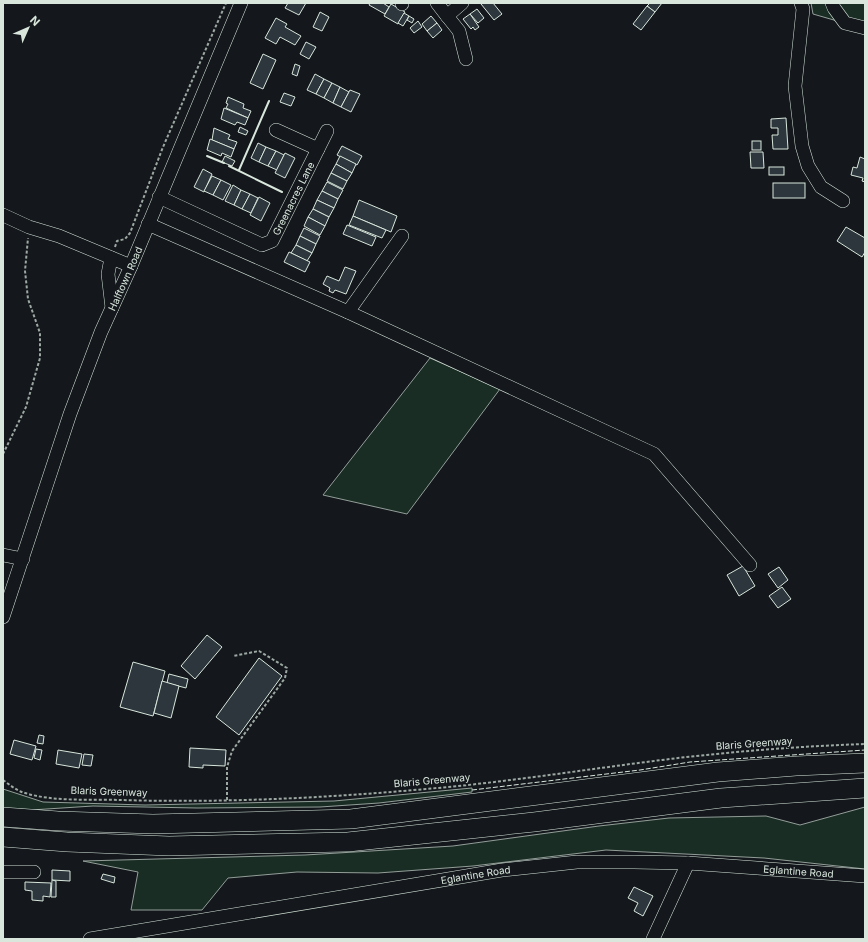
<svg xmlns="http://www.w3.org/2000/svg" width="868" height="942" viewBox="0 0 868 942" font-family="Inter,sans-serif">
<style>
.green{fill:#1a2d24;stroke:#939e99}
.building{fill:#2c363c;stroke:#d8e6dc}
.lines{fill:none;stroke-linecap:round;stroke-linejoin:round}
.minor-casing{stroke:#d8e6dc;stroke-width:14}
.highway-casing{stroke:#d8e6dc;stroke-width:20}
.path{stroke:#9da8a2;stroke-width:2;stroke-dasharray:3 2;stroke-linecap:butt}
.minor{stroke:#14181c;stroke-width:13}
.highway{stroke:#14181c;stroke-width:19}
.fence{stroke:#d8e6dc;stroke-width:1;stroke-dasharray:5 2;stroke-linecap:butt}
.wall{stroke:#d8e6dc;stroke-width:2}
.labels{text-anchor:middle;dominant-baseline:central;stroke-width:3;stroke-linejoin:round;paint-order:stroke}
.street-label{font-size:10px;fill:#d8e6dc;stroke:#14181c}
</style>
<rect width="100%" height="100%" fill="#14181c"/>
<g class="green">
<polygon points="811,3 865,3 865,29 813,14"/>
<polygon points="430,358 500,389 407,514 323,495"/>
<polygon points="472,788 472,792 379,803 320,807 197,808 93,806 31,810 3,808 3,789 43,802 145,805 334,801"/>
<polygon points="865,807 865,869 764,858 606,850 473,866 378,873 297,872 228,878 202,910 131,910 138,872 83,861 305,855 453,846 599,826 669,818 766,816 800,825"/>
</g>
<g class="building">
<polygon points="288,3 306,3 299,15 285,8"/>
<polygon points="370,3 383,3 389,7 385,14 369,5"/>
<polygon points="483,3 493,3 502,14 494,20 481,4"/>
<polygon points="650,3 662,3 655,12 647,6"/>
<polygon points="391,4 405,12 398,24 384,16"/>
<polygon points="647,6 655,12 641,30 633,24"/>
<polygon points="477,9 484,18 478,23 470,14"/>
<polygon points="320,12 329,17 322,31 313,27"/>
<polygon points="404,13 409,16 403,26 398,23"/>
<polygon points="470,14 479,27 475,30 473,27 471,29 463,19"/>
<polygon points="409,16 414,19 412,23 407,20"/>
<polygon points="431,16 437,23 427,31 422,24"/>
<polygon points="276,18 287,24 285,27 301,36 295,45 280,37 276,44 265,38"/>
<polygon points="418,21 422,27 414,33 410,28"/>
<polygon points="437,23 442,30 433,38 427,31"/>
<polygon points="306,42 316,47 309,59 300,54"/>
<polygon points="263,54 276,60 263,89 250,83"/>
<polygon points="295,64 300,66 297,76 292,74"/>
<polygon points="315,74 324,79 316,94 307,90"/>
<polygon points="324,79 332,83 324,98 316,94"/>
<polygon points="332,83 340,87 333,103 324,98"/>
<polygon points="340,87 349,92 341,107 333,103"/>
<polygon points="350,90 360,94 351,112 341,107"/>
<polygon points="284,93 295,97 291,106 280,102"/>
<polygon points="228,97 244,104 243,108 251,111 248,118 226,108 228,104 226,103"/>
<polygon points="224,108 248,118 245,125 237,122 235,125 221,119"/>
<polygon points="786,118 788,149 773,149 772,135 778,135 778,128 771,128 771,119"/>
<polygon points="240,127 248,131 246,135 238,132"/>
<polygon points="214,128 230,135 228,139 237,142 234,149 212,140"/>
<polygon points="210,139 234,149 231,157 222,153 221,156 207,150"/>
<rect x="752" y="141" width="9" height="9"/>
<polygon points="258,143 266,147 259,162 251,158"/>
<polygon points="342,146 362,156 357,165 337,155"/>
<polygon points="266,147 276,151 268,166 259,162"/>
<polygon points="276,151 284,155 277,170 268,166"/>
<polygon points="750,152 763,152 764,168 751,168"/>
<polygon points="285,153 295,158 285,178 275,173"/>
<polygon points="225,156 235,161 232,166 222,162"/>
<polygon points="340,156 356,164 352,173 336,164"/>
<polygon points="860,157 865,159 865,182 862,181 863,178 851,175 853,167 857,168"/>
<polygon points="336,164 352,173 347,181 331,173"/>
<rect x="769" y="167" width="15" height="8"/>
<polygon points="203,169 212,174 204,192 194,187"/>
<polygon points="331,173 347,181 343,189 327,181"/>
<polygon points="212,176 221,180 213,195 204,191"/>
<polygon points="221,180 231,185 223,200 213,195"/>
<polygon points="327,182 343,190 338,199 322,191"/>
<rect x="773" y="183" width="32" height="15"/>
<polygon points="233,185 241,190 234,205 225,201"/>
<polygon points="241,190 250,194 242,209 234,205"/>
<polygon points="322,191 338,199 334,208 317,200"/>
<polygon points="250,194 258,198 251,213 242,209"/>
<polygon points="259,197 270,203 261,221 250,215"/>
<polygon points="317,200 334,208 329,217 313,209"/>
<polygon points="359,200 397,216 391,232 353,216"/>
<polygon points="313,209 329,217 325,226 308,217"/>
<polygon points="353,216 386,230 382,238 349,225"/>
<polygon points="308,217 325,226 320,235 304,226"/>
<polygon points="347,225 376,237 372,246 343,234"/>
<polygon points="846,227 865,238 865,252 862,257 837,241"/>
<polygon points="304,228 320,236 316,244 300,236"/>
<polygon points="300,236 316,244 312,253 296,245"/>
<polygon points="296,245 312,253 307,261 291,253"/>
<polygon points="289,252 310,262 305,272 284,262"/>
<polygon points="345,267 356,271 346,294 335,290 333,293 329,291 330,288 323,284 327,276 339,281"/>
<polygon points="743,566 755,586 739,596 727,575"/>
<polygon points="779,567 788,580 778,588 768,574"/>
<polygon points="782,587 791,599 778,608 769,596"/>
<polygon points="207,635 222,647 195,679 181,666"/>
<polygon points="259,658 282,676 239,735 216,717"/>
<polygon points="133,662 165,671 153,716 120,707"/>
<polygon points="169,674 188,679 186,688 167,683"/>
<polygon points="162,681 179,686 171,718 154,713"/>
<polygon points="39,735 44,736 43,744 37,743"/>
<polygon points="14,740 36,746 32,760 10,754"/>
<polygon points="190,748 226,750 225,766 203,765 203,768 189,767"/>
<polygon points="36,749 42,750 40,760 34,758"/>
<polygon points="58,750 82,754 79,768 56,764"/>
<polygon points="84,754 93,755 91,766 82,765"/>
<polygon points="52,870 70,871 70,881 52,880"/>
<polygon points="103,874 115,877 114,883 101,879"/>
<polygon points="52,880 56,881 56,897 51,897"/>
<polygon points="25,882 51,883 50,897 43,896 43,901 32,900 32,891 25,890"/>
<polygon points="634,887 653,896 643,916 634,911 638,903 628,898"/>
</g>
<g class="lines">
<defs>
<g id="minor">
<polyline points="437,3 447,16"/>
<polyline points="462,3 447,16 459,31 466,59"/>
<polyline points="801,3 803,9 795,86 802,146 808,166 821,187 843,201"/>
<polyline points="832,3 834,8 845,23 865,28"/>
<polyline points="402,4 402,3"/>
<polyline points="276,130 318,149"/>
<path id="s1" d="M159,197L262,245L272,241L327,131"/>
<polyline points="3,215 29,227 59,236 131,266"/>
<polyline points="148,224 348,312 654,454 750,565"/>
<polyline points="111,258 108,274 112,308"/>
<polyline points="348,312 402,236"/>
<polyline points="3,555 23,559"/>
<path id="s2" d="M3,617L70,414L101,332L131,266L241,3"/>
<polyline points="3,872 34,872"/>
<path id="s3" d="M90,939L502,870L577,862H634L688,863L865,876"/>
<polyline points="653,939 688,863"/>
</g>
<g id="highway">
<polyline points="3,817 58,821 153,824 351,819 718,772 796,766 865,763"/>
<polyline points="3,837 67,842 169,846 348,842 534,822 721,798 865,788"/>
</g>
</defs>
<use href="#minor" class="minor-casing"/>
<use href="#highway" class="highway-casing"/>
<g class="path">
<polyline points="115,247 117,241 125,239 130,233 163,147 226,3"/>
<polyline points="3,454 26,407 40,358 40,333 28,299 25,271 28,238"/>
<path d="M3,780C10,785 17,791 25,793C54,802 90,799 121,800C223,803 325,798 426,789C510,782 594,768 678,758C740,751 803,746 865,744"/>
<polyline points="227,800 227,767 232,751 285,678 287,668 259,651 233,656"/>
</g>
<use href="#minor" class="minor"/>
<use href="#highway" class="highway"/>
<polyline class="fence" points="472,790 640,770 690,762 865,750"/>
<g class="wall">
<polyline points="207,156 224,163"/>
<polyline points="229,166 282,192"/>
<polyline points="239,170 269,101"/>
</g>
</g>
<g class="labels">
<g class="street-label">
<text stroke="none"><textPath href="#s1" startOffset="172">Greenacres Lane</textPath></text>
<text stroke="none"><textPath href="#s2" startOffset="360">Halftown Road</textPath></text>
<text transform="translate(754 743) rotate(-4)">Blaris Greenway</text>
<text transform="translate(432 780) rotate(-5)">Blaris Greenway</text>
<text transform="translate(109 791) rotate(2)">Blaris Greenway</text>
<text stroke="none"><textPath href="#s3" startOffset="715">Eglantine Road</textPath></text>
<text stroke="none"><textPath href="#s3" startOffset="391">Eglantine Road</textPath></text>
</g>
</g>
<rect width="868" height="942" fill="none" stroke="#d8e6dc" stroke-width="8"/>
<g transform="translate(28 28) rotate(45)" stroke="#14181c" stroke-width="3" paint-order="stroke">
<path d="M0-3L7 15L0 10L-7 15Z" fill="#d8e6dc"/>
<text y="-6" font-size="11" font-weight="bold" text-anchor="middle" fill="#d8e6dc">N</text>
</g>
</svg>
